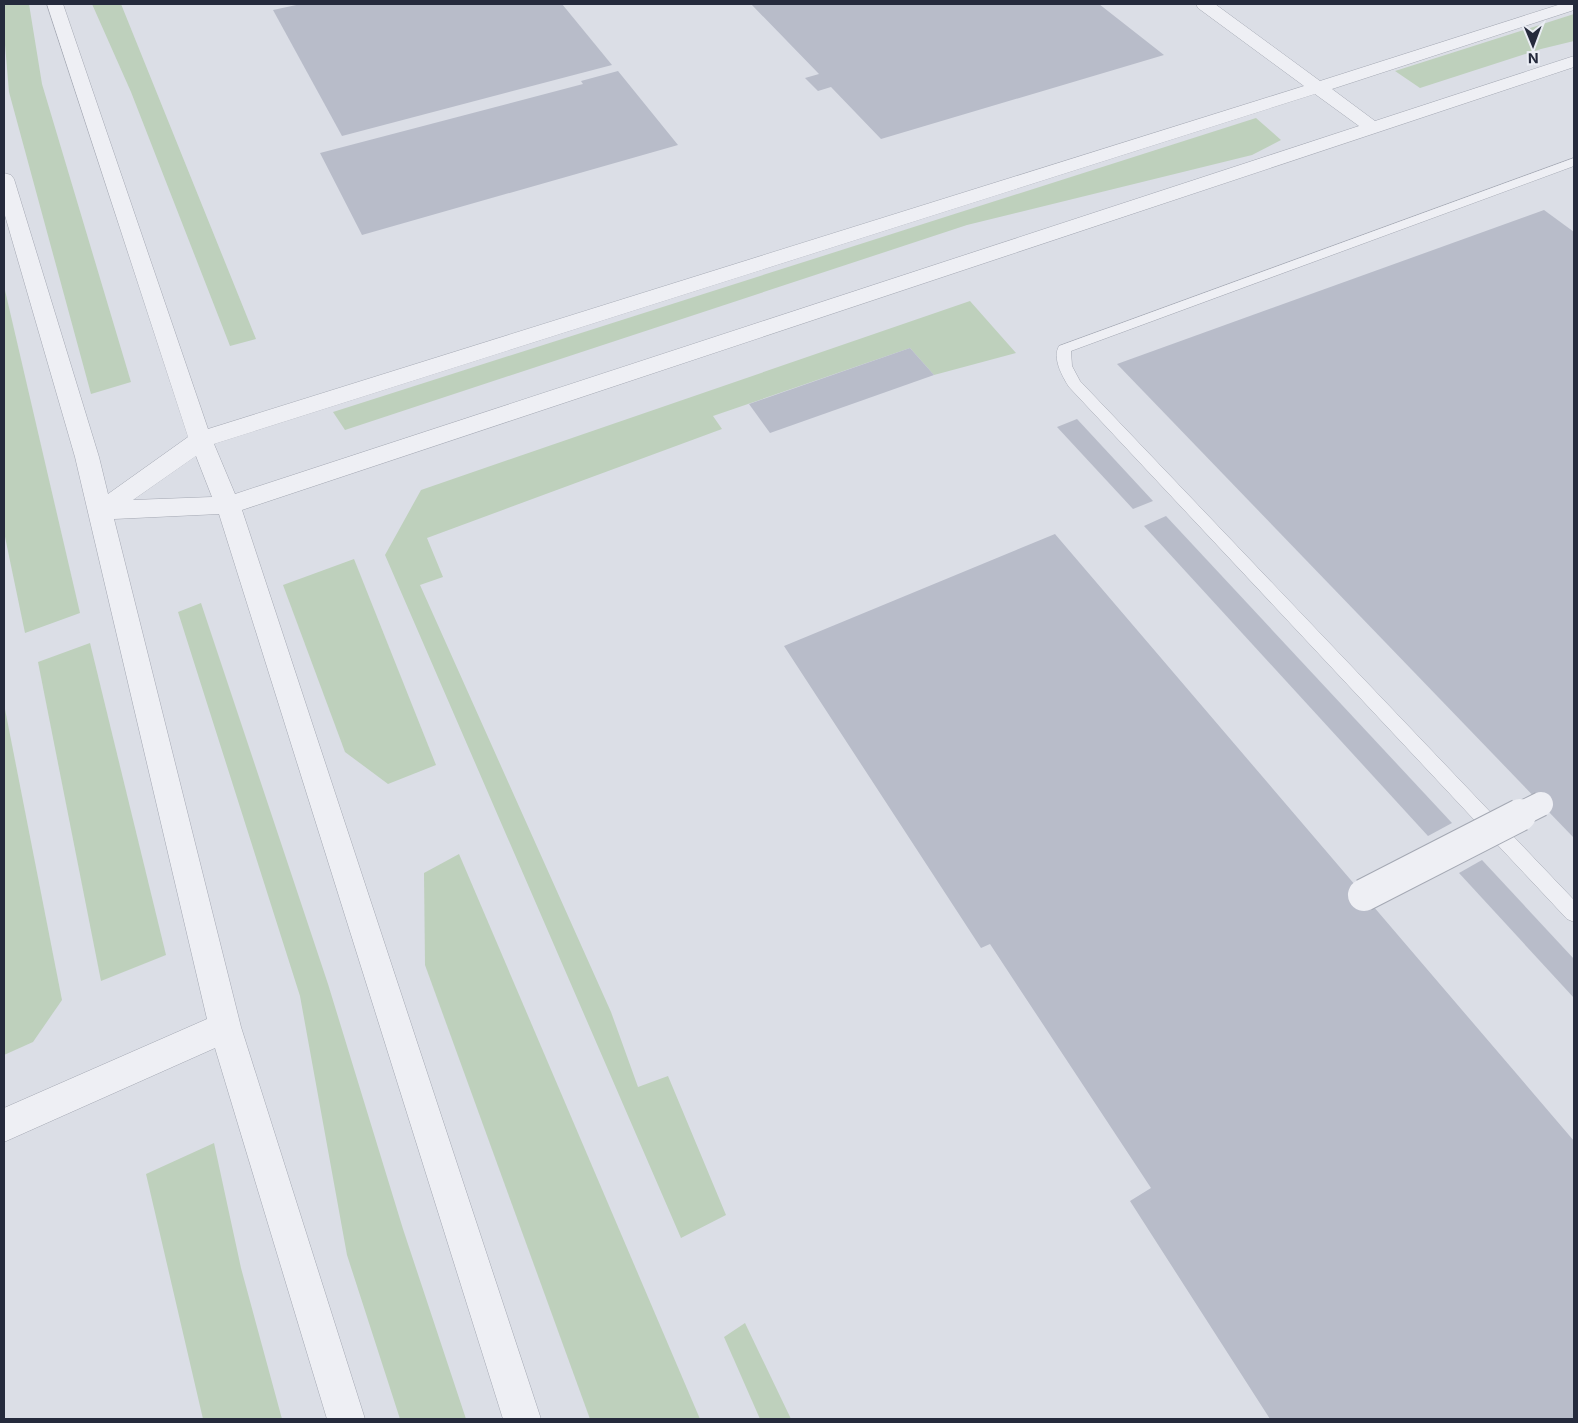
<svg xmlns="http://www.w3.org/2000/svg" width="1578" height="1423" viewBox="0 0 1578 1423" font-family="Inter,sans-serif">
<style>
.green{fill:#bed0bc}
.building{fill:#b8bcc9}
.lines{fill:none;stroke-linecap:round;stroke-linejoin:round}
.service-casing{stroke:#a4a8b3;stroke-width:1}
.tertiary-casing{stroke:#a4a8b3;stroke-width:1}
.service{fill:#eeeff4;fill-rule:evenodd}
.tertiary{fill:#eeeff4;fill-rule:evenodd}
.pedestrian-bridge-far1-casing{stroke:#a4a8b3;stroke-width:26;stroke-linecap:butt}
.pedestrian-bridge-casing{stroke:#a4a8b3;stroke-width:34;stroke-linecap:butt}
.pedestrian-bridge-far1{stroke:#eeeff4;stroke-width:24}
.pedestrian-bridge{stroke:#eeeff4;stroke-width:32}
</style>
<rect width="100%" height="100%" fill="#dbdee6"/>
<g class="green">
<polygon points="4,4 29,4 42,84 131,382 91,394 9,92 4,33"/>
<polygon points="92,4 121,4 256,339 230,346 131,92"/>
<polygon points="1574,14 1574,41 1541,49 1420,88 1395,71"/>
<polygon points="1256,118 1281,140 1252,155 967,225 345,430 333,412"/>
<polygon points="4,286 80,613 25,633 4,532"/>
<polygon points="970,301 1016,353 934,375 910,348 713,416 722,429 427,538 443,577 420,585 611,1012 638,1087 668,1076 726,1215 681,1238 385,555 421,490"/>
<polygon points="354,559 436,765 388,784 345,752 283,585"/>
<polygon points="201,603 328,984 403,1229 466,1419 400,1419 347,1255 300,996 178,612"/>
<polygon points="90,643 166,955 101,981 38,662"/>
<polygon points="4,704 62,1000 33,1042 4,1055"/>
<polygon points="459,854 700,1419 590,1419 425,965 424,873"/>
<polygon points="214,1143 241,1268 282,1419 203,1419 146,1174"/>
<polygon points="745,1323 791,1419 760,1419 724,1337"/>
</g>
<g class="building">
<polygon points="301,4 562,4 612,65 342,136 273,10"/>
<polygon points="751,4 1099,4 1164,55 881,139 831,87 818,91 805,78 819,74"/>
<polygon points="618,71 678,145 362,235 320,153 583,84 581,81"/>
<polygon points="1544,210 1574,232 1574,838 1117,364"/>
<polygon points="910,348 934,375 770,433 749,404"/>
<polygon points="1077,419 1153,501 1133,509 1057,427"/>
<polygon points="1166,516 1452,823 1428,836 1144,526"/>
<polygon points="1055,534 1574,1141 1574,1419 1270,1419 1130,1201 1151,1188 990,944 981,948 784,646"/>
<polygon points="1482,860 1574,959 1574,998 1459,873"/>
</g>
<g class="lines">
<defs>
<path id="service" d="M1574,158V166L1071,351L1072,366L1080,381L1574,900V922L1567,919L1069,387C1062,376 1052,358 1059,346Z"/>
<path id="tertiary" d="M47,4H63L208,429L1304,86L1198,8L1196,4H1215L1320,81L1561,4H1574V10L1332,89L1375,121L1574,56V67L242,510L541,1419H503L219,514L114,519L241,1027L365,1419H327L215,1048L4,1142V1108L207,1019L75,457L4,212V173L11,175L14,179L99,457L108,494L188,437ZM1315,94L1359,126L235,494L214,444ZM196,456L212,497L133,500Z"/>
</defs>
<use href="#service" class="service-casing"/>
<use href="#tertiary" class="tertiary-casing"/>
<use href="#service" class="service"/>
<use href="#tertiary" class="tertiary"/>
<defs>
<polyline id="pedestrian-bridge-far1" points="1517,816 1541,804"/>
<polyline id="pedestrian-bridge" points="1364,895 1520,815"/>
</defs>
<use href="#pedestrian-bridge-far1" class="pedestrian-bridge-far1-casing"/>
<use href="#pedestrian-bridge" class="pedestrian-bridge-casing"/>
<use href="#pedestrian-bridge-far1" class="pedestrian-bridge-far1"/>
<use href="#pedestrian-bridge" class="pedestrian-bridge"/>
</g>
<rect width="1578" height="1423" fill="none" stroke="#252a3c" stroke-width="10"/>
<g transform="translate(1533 45) rotate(179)" stroke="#eaedf4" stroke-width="4" paint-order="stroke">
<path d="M0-4L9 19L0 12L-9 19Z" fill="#252a3c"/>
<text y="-8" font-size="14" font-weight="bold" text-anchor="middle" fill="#252a3c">N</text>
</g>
</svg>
